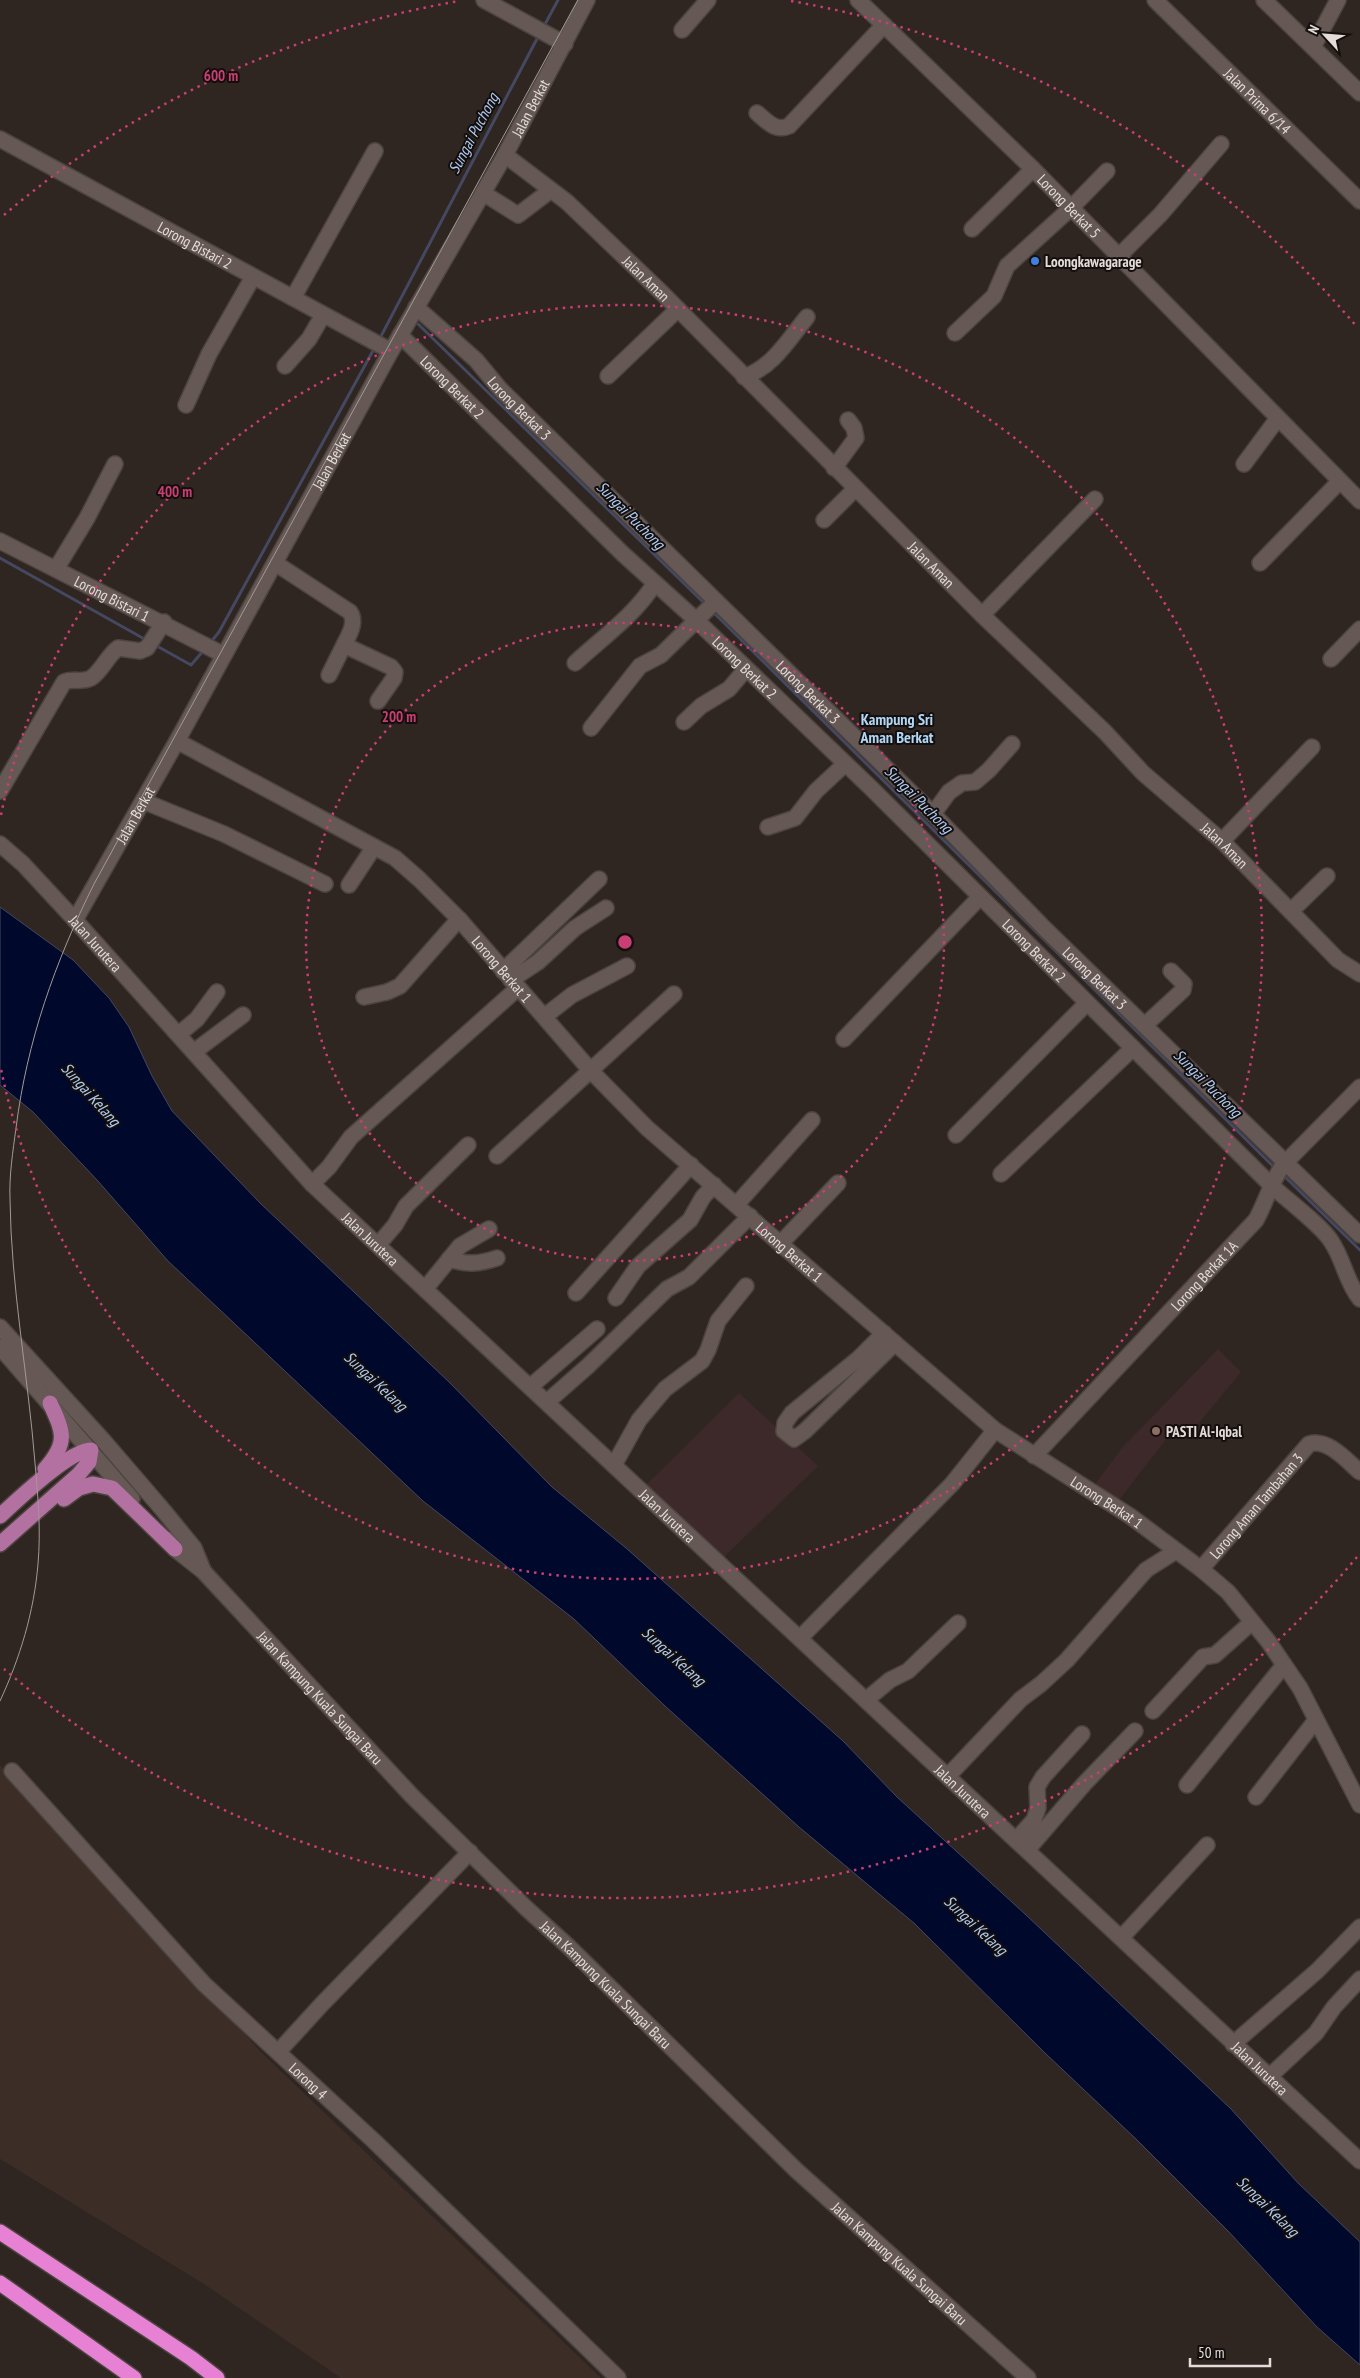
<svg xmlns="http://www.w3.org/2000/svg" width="1360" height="2378" viewBox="0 0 1360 2378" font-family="'PT Sans Narrow',sans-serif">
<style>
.built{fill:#3c2d27}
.education{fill:#3d2929}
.water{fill:#00082c;stroke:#444860}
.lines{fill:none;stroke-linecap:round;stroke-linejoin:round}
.stream{stroke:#444860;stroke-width:3}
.minor-casing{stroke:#4c4440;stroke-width:18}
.major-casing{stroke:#4c4440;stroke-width:18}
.highway-casing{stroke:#4c4440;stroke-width:18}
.minor{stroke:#665955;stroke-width:15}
.major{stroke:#b371a1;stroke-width:15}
.highway{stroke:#e681d4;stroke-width:15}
.tram{stroke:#a29a96;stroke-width:1}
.ring{fill:none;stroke:#c93f74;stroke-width:2.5;stroke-dasharray:2.5 5}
.shop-dot{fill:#3f7fe0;stroke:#140f0d;stroke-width:2}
.education-dot{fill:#8d6e63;stroke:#140f0d;stroke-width:2}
.labels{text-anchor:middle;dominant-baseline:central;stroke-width:4;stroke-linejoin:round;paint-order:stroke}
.street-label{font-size:15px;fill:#e3dcd9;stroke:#140f0d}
.poi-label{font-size:15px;font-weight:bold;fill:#e3dcd9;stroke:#140f0d;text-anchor:start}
.water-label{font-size:16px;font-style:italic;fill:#aecbf4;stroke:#140f0d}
.neighbourhood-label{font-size:16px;font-weight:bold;fill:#b0d7f6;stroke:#140f0d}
.centre{fill:#c93f74;stroke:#140f0d;stroke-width:2.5}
.ring-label{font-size:15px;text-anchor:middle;font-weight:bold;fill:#c93f74;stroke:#140f0d;stroke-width:4;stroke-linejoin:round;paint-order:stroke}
</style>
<rect width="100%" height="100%" fill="#2f2521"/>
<polygon class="built" points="0,1765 260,2051 601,2378 341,2378 204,2284 0,2159"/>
<g class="education">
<polygon points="1218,1349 1241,1372 1189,1435 1176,1426 1116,1504 1094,1486 1122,1448"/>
<polygon points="739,1393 818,1466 724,1557 646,1485"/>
</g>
<polygon class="water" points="0,907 73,960 109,998 129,1027 152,1076 172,1111 260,1203 449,1382 552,1487 626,1548 843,1741 897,1797 1025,1914 1231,2109 1298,2183 1360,2242 1360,2365 1317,2327 1229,2232 1136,2139 1045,2053 915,1924 799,1827 665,1706 574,1619 423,1501 168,1261 97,1180 33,1112 0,1085"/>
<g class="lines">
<g class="stream">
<polyline points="543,28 558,0"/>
<polyline points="418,324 706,605"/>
<polyline points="379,340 539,35"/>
<polyline points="0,558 148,641"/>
<polyline points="712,611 1276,1169"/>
<polyline points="210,643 219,632 375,347"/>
<polyline points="155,645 191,665 204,650"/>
<polyline points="1283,1175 1360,1250"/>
</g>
<defs>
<g id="minor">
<polyline points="484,0 565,44"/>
<path id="s1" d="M858,0L1033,169L1360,501"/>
<path id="s2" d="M1155,0L1360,201"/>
<polyline points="1264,0 1360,93"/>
<polyline points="682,30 708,0"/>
<polyline points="1313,47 1338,0"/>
<path d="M757,113C767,121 775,132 789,126L884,25"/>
<path id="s3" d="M0,139L391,351"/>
<path id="s4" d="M505,155L567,202L662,293L982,615L1105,732L1143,773L1222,841L1338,960L1360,974"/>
<polyline points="483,193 518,215 551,190"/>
<polyline points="972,229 1033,169"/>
<polyline points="1119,256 1160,215 1221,144"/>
<polyline points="293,298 375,151"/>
<path id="s5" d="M416,307L476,360L500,389L933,814L1046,930L1360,1235"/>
<polyline points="955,333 994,296 1007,266 1071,208 1107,171"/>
<path id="s6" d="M400,335L623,554L696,620L871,788L1272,1186C1287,1200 1321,1225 1331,1241C1344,1260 1346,1282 1360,1299"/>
<polyline points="285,366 309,339 323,315"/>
<polyline points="608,376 678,309"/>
<path d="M744,377C773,367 789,339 807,317"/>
<polyline points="186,405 209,354 253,277"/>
<polyline points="1244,464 1278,418"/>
<polyline points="834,468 856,438 854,428 848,420"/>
<polyline points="824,520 855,489"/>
<path id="s7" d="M0,541L224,655"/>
<path d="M275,563L350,612C357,622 349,635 344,645L391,667L395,672L394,678L378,701"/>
<polyline points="1260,563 1340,481"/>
<polyline points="56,569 87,518 115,464"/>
<polyline points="982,615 1095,499"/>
<polyline points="1331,659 1360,629"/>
<path d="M575,663C603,637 635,615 655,583"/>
<polyline points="329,675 344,645"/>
<polyline points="684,722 701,706 729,689 746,669"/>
<polyline points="591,728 640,666 661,655 716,601"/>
<path id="s8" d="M177,741L395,858L419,879L459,919L591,1071L647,1128L995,1430L1130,1516L1201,1569L1228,1592L1268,1641L1300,1688L1360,1805"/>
<path d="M0,791L64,682C72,678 82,683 91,678C102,671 107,656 118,648L140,651L147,648L164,622"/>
<polyline points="143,801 224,834 325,884"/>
<polyline points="933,814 949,792 962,783 975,782 989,770 1012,744"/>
<polyline points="768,827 795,818 816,791 845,764"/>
<polyline points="1222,841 1312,747"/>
<path id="s9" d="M0,844L23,864L75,920L312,1184L1360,2161"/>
<polyline points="349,885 374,847"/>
<polyline points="1291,911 1327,876"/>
<path id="s10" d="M75,920L177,741L391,351L505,155L587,0"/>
<polyline points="503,971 599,879"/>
<polyline points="511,980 538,962 575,928 606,908"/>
<polyline points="364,997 387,992 400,986 459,919"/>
<polyline points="545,1016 572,995 627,966"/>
<polyline points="1145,1025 1183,990 1184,984 1171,971"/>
<polyline points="179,1034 197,1019 217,992"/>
<polyline points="844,1039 979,898"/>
<polyline points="195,1051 243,1015"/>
<polyline points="956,1135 1087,1003"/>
<polyline points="497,1156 674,994"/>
<polyline points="1001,1174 1133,1048"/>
<polyline points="312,1184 329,1167 351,1137 518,988"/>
<polyline points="737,1204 812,1120"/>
<polyline points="781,1243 838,1183"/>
<polyline points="378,1245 395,1225 406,1206 468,1145"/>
<path d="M449,1259C467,1265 479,1264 497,1258"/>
<polyline points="425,1289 460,1246 489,1229"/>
<polyline points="576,1293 691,1165"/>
<polyline points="616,1298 638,1266 690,1220 703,1197 714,1185"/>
<polyline points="0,1327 102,1439 163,1510 194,1548 203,1570"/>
<polyline points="884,1333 858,1359 792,1413 785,1423 784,1431 794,1439 805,1431 895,1343"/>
<polyline points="0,1347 132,1499"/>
<polyline points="530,1387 597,1329"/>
<polyline points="547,1402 588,1366 667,1289 689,1277 750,1216"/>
<path id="s11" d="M1034,1456L1256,1220C1266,1202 1271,1182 1283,1165L1360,1087"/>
<polyline points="614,1465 639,1420 665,1389 702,1361 708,1350 718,1321 746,1286"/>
<path id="s12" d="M167,1539L175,1549L203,1571L412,1796L526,1908L569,1947L796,2170L1028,2378"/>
<path id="s13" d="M1201,1569L1309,1444C1328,1438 1347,1461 1360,1472"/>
<polyline points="800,1638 952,1484 995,1430"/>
<polyline points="866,1700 890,1680 908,1671 958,1623"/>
<polyline points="1153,1711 1203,1657 1215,1655 1252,1622"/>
<path id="s14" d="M12,1771L204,1984L374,2141L618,2378"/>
<polyline points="948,1776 1021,1699 1041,1684 1067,1660 1146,1570 1176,1551"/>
<polyline points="1187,1785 1284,1665"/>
<polyline points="1256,1797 1316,1720"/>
<polyline points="1016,1840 1034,1820 1038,1808 1037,1787 1043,1777 1082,1734"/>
<polyline points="1027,1850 1084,1784 1135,1731"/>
<polyline points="1121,1938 1207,1845"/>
<polyline points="1233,2044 1317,1971 1360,1927"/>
<polyline points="279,2051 322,2004 470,1852"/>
<polyline points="1269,2077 1316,2033 1334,2007 1360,1979"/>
</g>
<g id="major">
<path d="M45,1469C68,1443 64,1433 50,1403"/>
<polyline points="64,1499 79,1488 93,1484 112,1488 175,1549"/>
<path d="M0,1516C17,1500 70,1450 91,1450L89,1462L79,1474L0,1544"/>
</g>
<g id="highway">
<polyline points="0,2232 191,2358 217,2378"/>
<polyline points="0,2283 134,2378"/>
</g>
</defs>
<use href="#minor" class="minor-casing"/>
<use href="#major" class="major-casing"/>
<use href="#highway" class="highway-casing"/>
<use href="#minor" class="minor"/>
<use href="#major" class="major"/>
<use href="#highway" class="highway"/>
<path class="tram" d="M0,1701C20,1658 34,1612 38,1564C41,1530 38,1497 35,1463C28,1375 11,1287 10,1199C9,1175 13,1151 16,1128C27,1041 55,962 94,884L578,0"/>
</g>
<g class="ring">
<circle cx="625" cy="942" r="319"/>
<path d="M1 815A637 637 0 1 1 1 1069"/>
<path d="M1357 1557A956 956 0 0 1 4 1669M4 215A956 956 0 0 1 459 1M791 1A956 956 0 0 1 1357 327"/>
</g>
<circle class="shop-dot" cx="1035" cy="261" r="5"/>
<circle class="education-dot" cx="1156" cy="1431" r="5"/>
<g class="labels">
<g class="street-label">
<text stroke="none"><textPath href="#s2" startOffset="144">Jalan Prima 6/14</textPath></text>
<text stroke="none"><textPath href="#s10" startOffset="931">Jalan Berkat</textPath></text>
<text stroke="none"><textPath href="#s1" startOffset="295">Lorong Berkat 5</textPath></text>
<text stroke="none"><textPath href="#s3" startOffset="222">Lorong Bistari 2</textPath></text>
<text stroke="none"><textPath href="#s4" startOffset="188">Jalan Aman</textPath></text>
<text stroke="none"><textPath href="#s6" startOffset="74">Lorong Berkat 2</textPath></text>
<text stroke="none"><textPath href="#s5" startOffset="145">Lorong Berkat 3</textPath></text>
<text stroke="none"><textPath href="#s10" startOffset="526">Jalan Berkat</textPath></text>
<text stroke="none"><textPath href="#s4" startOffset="592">Jalan Aman</textPath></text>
<text stroke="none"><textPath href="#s7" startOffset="126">Lorong Bistari 1</textPath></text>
<text stroke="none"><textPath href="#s6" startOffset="479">Lorong Berkat 2</textPath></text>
<text stroke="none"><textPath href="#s5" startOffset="550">Lorong Berkat 3</textPath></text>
<text stroke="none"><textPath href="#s10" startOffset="121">Jalan Berkat</textPath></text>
<text stroke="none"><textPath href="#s4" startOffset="998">Jalan Aman</textPath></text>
<text stroke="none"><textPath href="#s9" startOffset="138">Jalan Jurutera</textPath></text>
<text stroke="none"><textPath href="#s6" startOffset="884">Lorong Berkat 2</textPath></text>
<text stroke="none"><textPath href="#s8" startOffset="402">Lorong Berkat 1</textPath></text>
<text stroke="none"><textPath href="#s5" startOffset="955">Lorong Berkat 3</textPath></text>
<text stroke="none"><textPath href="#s9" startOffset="542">Jalan Jurutera</textPath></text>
<text stroke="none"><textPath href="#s8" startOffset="806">Lorong Berkat 1</textPath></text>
<text stroke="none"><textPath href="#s11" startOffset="248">Lorong Berkat 1A</textPath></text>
<text stroke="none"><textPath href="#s8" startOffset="1211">Lorong Berkat 1</textPath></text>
<text stroke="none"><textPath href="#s13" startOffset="84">Lorong Aman Tambahan 3</textPath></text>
<text stroke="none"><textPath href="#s9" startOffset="948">Jalan Jurutera</textPath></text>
<text stroke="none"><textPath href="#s12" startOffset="221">Jalan Kampung Kuala Sungai Baru</textPath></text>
<text stroke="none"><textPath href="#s9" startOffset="1352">Jalan Jurutera</textPath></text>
<text stroke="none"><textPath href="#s12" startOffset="626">Jalan Kampung Kuala Sungai Baru</textPath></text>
<text stroke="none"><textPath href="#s9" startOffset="1758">Jalan Jurutera</textPath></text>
<text stroke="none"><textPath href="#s14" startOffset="429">Lorong 4</textPath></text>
<text stroke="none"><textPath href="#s12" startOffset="1031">Jalan Kampung Kuala Sungai Baru</textPath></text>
</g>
<g class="poi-label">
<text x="1045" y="261">Loongkawagarage</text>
<text x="1166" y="1431">PASTI Al-Iqbal</text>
</g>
<g class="water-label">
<text transform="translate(473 133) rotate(-62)">Sungai Puchong</text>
<text transform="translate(631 515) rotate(45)">Sungai Puchong</text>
<text transform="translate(919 799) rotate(45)">Sungai Puchong</text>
<text transform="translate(1208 1083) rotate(45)">Sungai Puchong</text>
<text transform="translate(91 1094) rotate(48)">Sungai Kelang</text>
<text transform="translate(376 1381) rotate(43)">Sungai Kelang</text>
<text transform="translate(674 1656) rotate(42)">Sungai Kelang</text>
<text transform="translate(976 1925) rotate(43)">Sungai Kelang</text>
<text transform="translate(1268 2206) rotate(44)">Sungai Kelang</text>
</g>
<g class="neighbourhood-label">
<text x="897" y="719">Kampung Sri<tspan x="897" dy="18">Aman Berkat</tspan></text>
</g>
</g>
<circle cx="625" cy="942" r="8" class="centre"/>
<g class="ring-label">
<text x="221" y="81">600 m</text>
<text x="175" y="497">400 m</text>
<text x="399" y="722">200 m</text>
</g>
<g transform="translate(1325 35) rotate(296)" stroke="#140f0d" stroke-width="4" paint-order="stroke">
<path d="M0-4L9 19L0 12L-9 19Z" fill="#e3dcd9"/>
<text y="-8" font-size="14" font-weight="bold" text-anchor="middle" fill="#e3dcd9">N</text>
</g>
<path d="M1190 2358v8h80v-8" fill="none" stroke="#e3dcd9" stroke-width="2.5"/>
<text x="1198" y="2358" font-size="15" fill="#e3dcd9" stroke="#140f0d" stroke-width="4" paint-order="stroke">50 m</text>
</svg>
